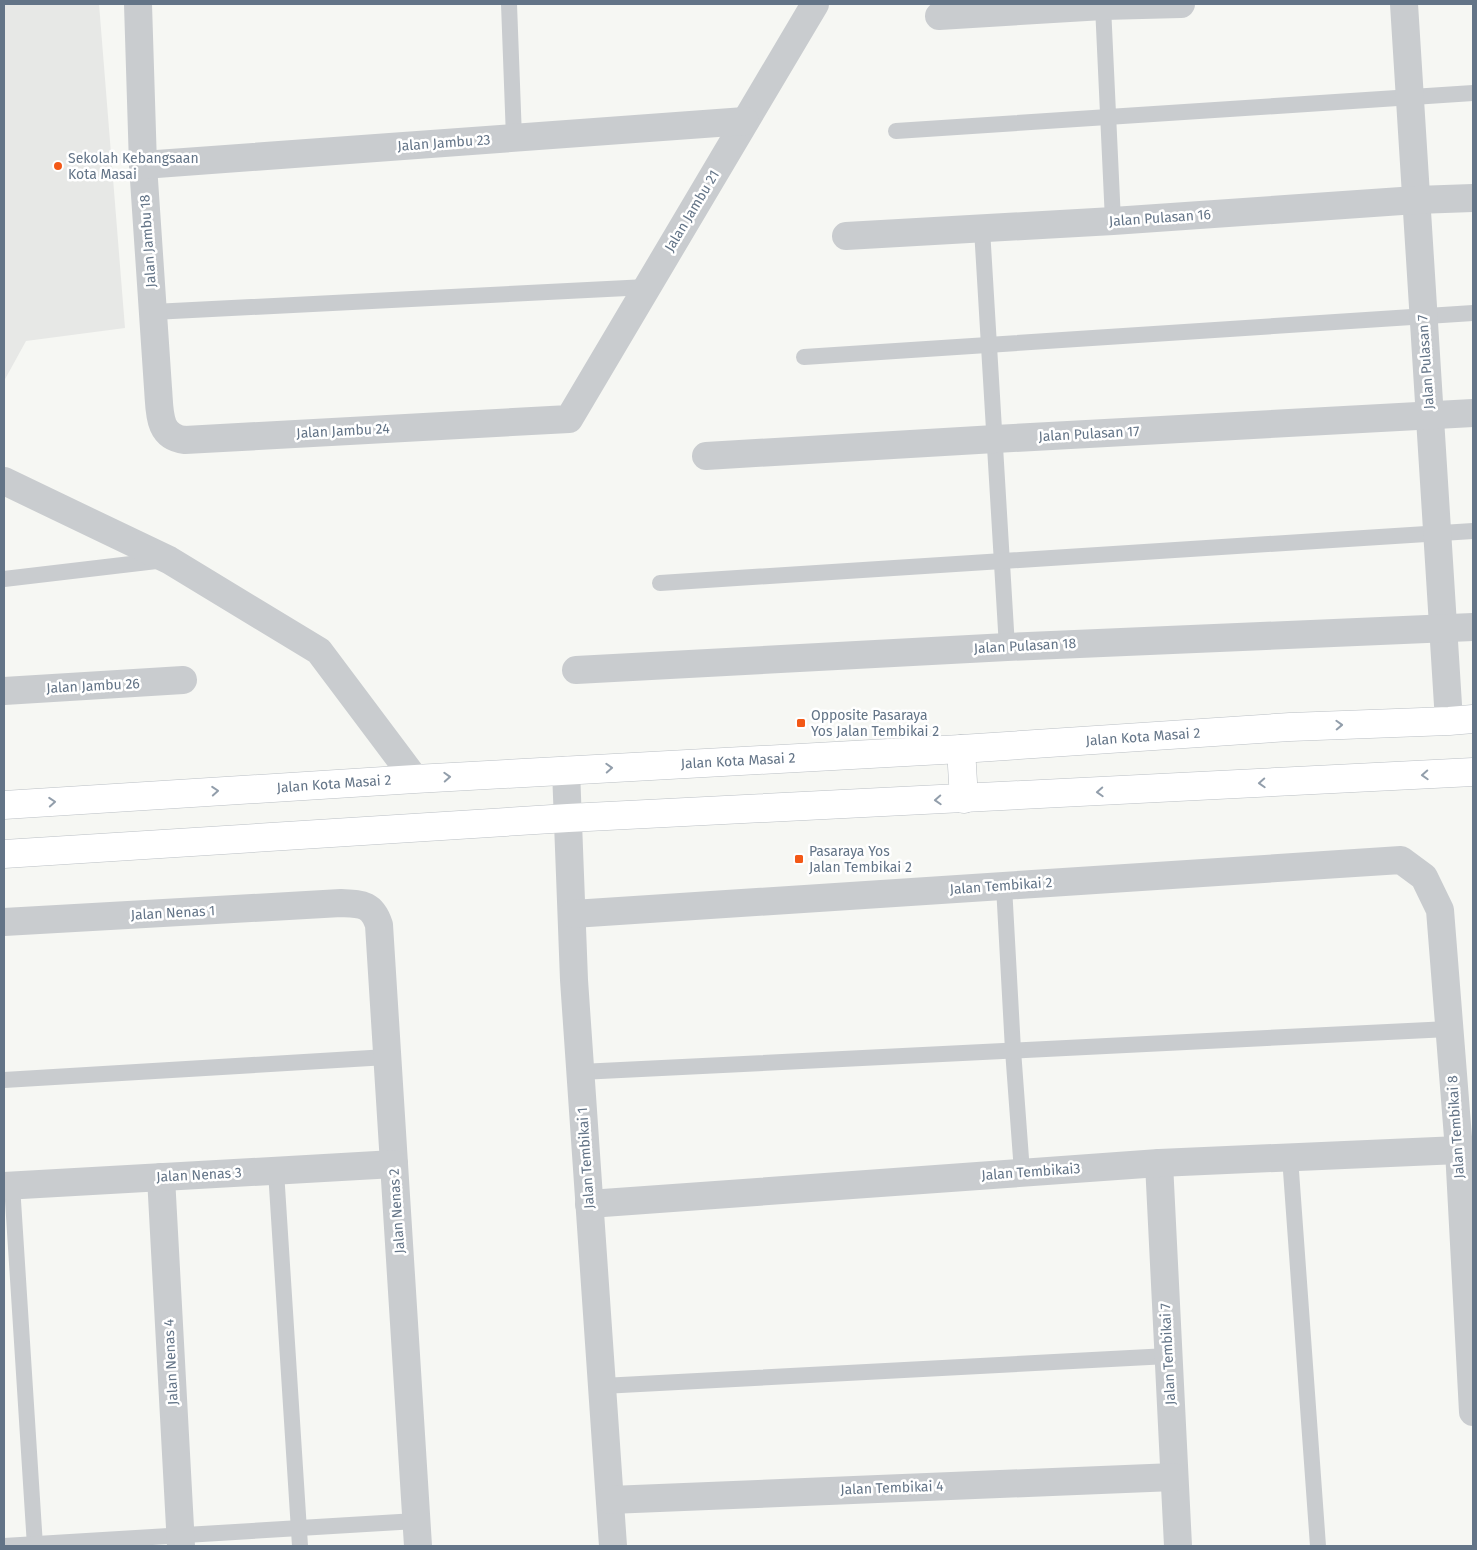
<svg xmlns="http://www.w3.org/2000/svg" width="1477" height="1550" viewBox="0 0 1477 1550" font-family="'Fira Sans',sans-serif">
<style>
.built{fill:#e7e8e6}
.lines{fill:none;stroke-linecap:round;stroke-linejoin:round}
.secondary-casing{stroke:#babfc4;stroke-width:29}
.lane{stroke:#c9cccf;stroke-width:16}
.street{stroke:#c9cccf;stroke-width:28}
.secondary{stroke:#fff;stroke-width:28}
.oneway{stroke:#929eab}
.poi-dot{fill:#f35816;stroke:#fff;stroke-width:2}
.labels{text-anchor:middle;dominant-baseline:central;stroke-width:5;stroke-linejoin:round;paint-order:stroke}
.street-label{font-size:14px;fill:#637487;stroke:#fff}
.poi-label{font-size:14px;fill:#637487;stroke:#fff;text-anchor:start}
</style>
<rect width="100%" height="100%" fill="#f6f7f3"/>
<polygon class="built" points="4,4 99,4 125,328 26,341 4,381"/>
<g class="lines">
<defs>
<g id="secondary">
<polyline points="961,749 964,799"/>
<polyline points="4,805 415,779 961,749 1290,727 1449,721 1473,719"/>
<polyline points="4,854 568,818 1473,772"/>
</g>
</defs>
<use href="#secondary" class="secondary-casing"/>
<g class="lane">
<polyline points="509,4 514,138"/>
<polyline points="1103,6 1113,221"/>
<polyline points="896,131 1473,93"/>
<polyline points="982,229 1007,647"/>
<polyline points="153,312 647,287"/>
<polyline points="804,357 1473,313"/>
<polyline points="4,579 165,560"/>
<polyline points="660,583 1473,531"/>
<polyline points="1004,886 1013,1050 1022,1172"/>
<polyline points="580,1072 1449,1029"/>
<polyline points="4,1080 387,1057"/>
<polyline points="1290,1157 1318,1546"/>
<polyline points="276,1171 300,1546"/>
<polyline points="12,1185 35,1546"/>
<polyline points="602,1386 1168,1356"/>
<polyline points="4,1546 416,1521"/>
</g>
<g class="street">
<path d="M138,4L143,165L158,388C160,411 157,437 185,440L569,419L815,4"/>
<polyline points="1404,4 1449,721"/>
<polyline points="939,16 1103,6 1181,4"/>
<polyline points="143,165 745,121"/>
<polyline points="846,236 1113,221 1416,200 1473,198"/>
<polyline points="706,456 995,439 1473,413"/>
<polyline points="4,481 169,560 319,651 415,779"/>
<polyline points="576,670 1007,647 1473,627"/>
<polyline points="4,691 183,680"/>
<polyline points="566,770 574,980 613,1546"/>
<polyline points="573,914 1401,860 1424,877 1440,910 1459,1150 1473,1412"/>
<path d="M4,922L341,903C361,904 372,903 379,925L418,1546"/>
<polyline points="1159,1163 1178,1546"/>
<polyline points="161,1177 181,1546"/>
<polyline points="4,1186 394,1164"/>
<polyline points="589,1204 1159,1163 1459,1150 1473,1150"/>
<polyline points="610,1500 1174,1477"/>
</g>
<use href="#secondary" class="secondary"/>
</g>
<defs><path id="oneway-chevron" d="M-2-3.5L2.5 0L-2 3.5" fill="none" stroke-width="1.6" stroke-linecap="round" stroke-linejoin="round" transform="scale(1.25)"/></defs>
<g class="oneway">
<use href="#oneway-chevron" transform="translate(1339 725) rotate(-2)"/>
<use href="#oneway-chevron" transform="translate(609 768) rotate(-3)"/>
<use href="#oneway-chevron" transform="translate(1425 775) rotate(177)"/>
<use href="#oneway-chevron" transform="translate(447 777) rotate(-3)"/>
<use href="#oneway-chevron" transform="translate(1262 783) rotate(177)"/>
<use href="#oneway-chevron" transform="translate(215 791) rotate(-4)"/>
<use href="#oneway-chevron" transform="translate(1100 792) rotate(177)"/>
<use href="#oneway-chevron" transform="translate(938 800) rotate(177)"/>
<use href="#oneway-chevron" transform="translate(52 802) rotate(-4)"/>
</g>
<g class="poi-dot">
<circle cx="58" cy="166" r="5"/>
<rect x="796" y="718" width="10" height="10" rx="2.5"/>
<rect x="794" y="854" width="10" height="10" rx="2.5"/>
</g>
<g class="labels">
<g class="street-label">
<text transform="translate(444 143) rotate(-4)">Jalan Jambu 23</text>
<text transform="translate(692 211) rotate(-59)">Jalan Jambu 21</text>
<text transform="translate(1160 218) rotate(-4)">Jalan Pulasan 16</text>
<text transform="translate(148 241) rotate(-94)">Jalan Jambu 18</text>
<text transform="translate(1426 362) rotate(-94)">Jalan Pulasan 7</text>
<text transform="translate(343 431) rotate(-3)">Jalan Jambu 24</text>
<text transform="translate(1089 434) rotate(-3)">Jalan Pulasan 17</text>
<text transform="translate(1025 646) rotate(-3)">Jalan Pulasan 18</text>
<text transform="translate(93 686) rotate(-3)">Jalan Jambu 26</text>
<text transform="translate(1143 737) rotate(-4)">Jalan Kota Masai 2</text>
<text transform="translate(738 761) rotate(-3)">Jalan Kota Masai 2</text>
<text transform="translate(334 784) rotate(-4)">Jalan Kota Masai 2</text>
<text transform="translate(1001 886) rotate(-4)">Jalan Tembikai 2</text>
<text transform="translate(173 913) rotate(-3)">Jalan Nenas 1</text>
<text transform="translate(1456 1127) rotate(-94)">Jalan Tembikai 8</text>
<text transform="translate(586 1158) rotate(-94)">Jalan Tembikai 1</text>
<text transform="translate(1031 1172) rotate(-4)">Jalan Tembikai3</text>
<text transform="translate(199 1175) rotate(-3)">Jalan Nenas 3</text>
<text transform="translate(397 1211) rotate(-94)">Jalan Nenas 2</text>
<text transform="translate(1168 1354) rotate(-93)">Jalan Tembikai 7</text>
<text transform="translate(171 1362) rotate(-93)">Jalan Nenas 4</text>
<text transform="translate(892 1488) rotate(-2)">Jalan Tembikai 4</text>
</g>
<g class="poi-label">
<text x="68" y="158">Sekolah Kebangsaan<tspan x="68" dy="16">Kota Masai</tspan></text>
<text x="811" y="715">Opposite Pasaraya<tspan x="811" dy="16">Yos Jalan Tembikai 2</tspan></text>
<text x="809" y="851">Pasaraya Yos<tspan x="809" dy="16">Jalan Tembikai 2</tspan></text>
</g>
</g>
<rect width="1477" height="1550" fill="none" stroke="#637487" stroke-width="10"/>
</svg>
